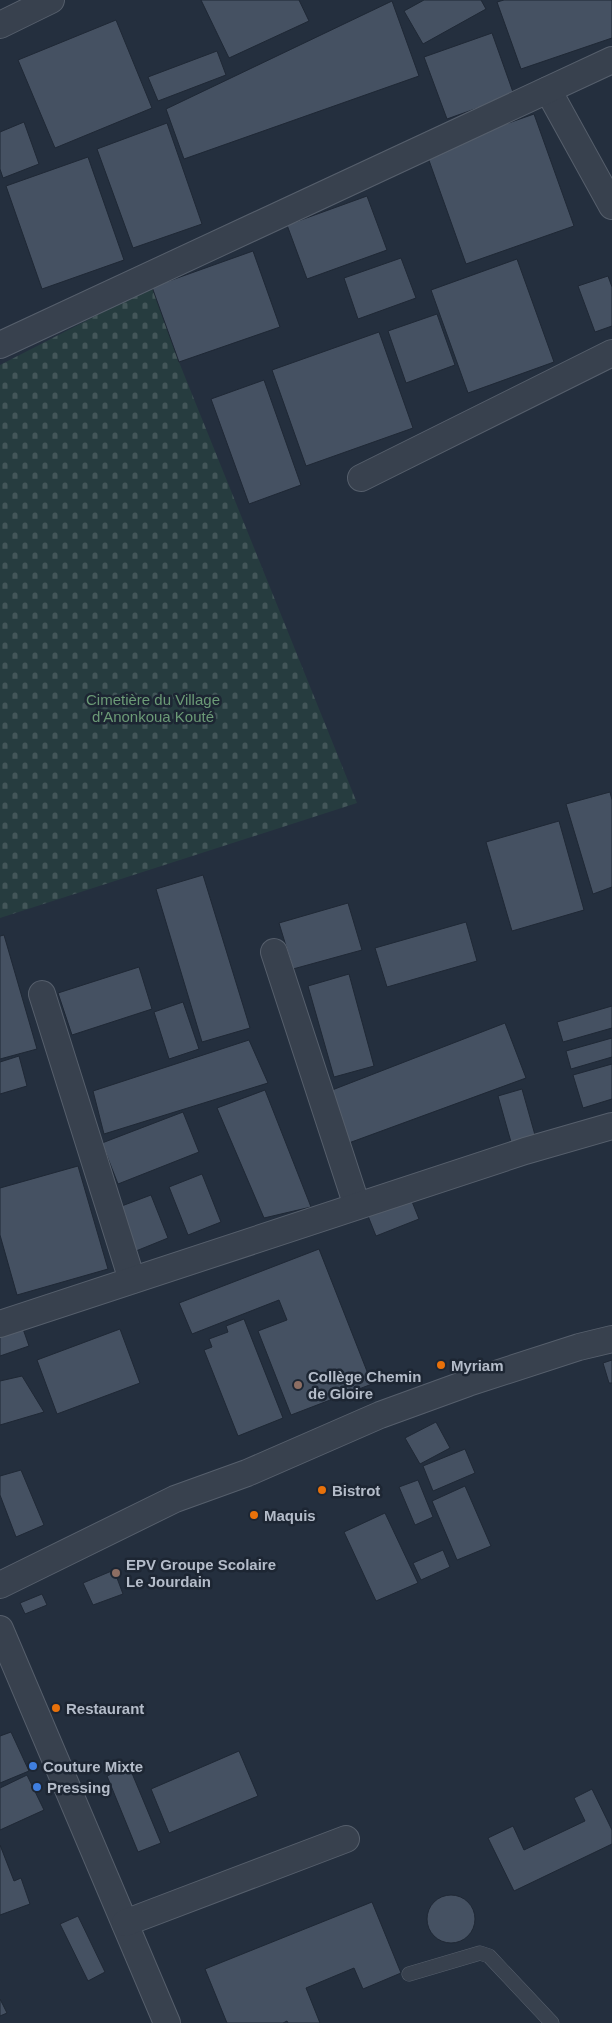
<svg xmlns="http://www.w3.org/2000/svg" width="612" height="2023" viewBox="0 0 612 2023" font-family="Helvetica,sans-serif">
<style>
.cemetery{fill:url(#cemetery-stones)}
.building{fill:#455162;stroke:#1f2835}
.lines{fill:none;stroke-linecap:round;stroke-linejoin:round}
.lane-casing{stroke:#565f6c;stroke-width:15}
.street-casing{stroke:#565f6c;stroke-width:28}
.lane{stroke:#38414e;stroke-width:14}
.street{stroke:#38414e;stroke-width:26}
.food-dot{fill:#e8710a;stroke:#1d2633;stroke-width:2}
.education-dot{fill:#8d6e63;stroke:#1d2633;stroke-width:2}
.shop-dot{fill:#3f7fe0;stroke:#1d2633;stroke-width:2}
.labels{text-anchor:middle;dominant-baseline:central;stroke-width:5;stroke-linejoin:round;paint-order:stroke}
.park-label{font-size:15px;fill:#6b9a76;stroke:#1d2633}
.poi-label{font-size:15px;font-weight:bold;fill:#b4bcc9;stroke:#1d2633;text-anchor:start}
</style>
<defs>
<pattern id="cemetery-stones" width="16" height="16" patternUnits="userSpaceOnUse" patternTransform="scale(1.25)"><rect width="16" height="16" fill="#263c3f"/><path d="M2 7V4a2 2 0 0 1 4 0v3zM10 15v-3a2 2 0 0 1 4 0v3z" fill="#435659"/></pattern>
</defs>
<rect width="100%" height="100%" fill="#242f3e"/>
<polygon class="cemetery" points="152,287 179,362 357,803 0,918 0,365"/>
<g class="building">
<polygon points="201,0 299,0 309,21 229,58"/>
<polygon points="424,0 481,0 486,9 423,44 404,11"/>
<polygon points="504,0 612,0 612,38 521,69 497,2"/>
<polygon points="392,1 419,76 184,159 166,109"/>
<polygon points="116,20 152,108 55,148 18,60"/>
<polygon points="492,33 514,95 447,119 424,57"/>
<polygon points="217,51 226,75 158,101 148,77"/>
<polygon points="534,114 574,226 466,264 426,152"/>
<polygon points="24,122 39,164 3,178 0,169 0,132"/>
<polygon points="167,123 202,224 133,248 97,149"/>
<polygon points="88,157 124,260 42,289 6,186"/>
<polygon points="367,196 387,250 307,279 287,225"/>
<polygon points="253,251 280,327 179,362 152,287"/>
<polygon points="401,258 416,298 358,319 344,278"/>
<polygon points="517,259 554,362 468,393 431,290"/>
<polygon points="608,276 612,287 612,326 595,332 578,286"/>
<polygon points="437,314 455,365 406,383 388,331"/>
<polygon points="379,332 413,428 306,466 272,370"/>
<polygon points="264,380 301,485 249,504 211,399"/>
<polygon points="610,792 612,800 612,887 593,894 566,804"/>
<polygon points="559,821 584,910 512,931 486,842"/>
<polygon points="203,875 250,1028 202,1042 156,889"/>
<polygon points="348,903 362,950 293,969 279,923"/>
<polygon points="466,922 477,961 387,987 375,948"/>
<polygon points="4,935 37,1049 0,1059 0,936"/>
<polygon points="139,967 152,1009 72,1035 58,993"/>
<polygon points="349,974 374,1066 334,1077 308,986"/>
<polygon points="183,1002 199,1049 169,1059 154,1012"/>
<polygon points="612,1006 612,1028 563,1042 557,1022"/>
<polygon points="505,1023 526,1078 346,1144 327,1092"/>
<polygon points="612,1038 612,1057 571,1069 566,1051"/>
<polygon points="249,1040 268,1083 104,1134 93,1091"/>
<polygon points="19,1056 27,1086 0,1094 0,1062"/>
<polygon points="612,1064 612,1099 583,1108 573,1075"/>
<polygon points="522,1089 535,1135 511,1142 498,1096"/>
<polygon points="265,1090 311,1207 264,1218 217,1108"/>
<polygon points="183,1112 199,1152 118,1184 102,1143"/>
<polygon points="78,1166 108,1269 17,1295 0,1235 0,1188"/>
<polygon points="202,1174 221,1222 188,1235 169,1187"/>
<polygon points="409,1194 419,1219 376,1236 366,1211"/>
<polygon points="151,1195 168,1238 136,1251 119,1207"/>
<polygon points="319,1249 372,1384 291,1415 258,1331 287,1320 279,1300 192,1334 179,1303"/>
<polygon points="244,1319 283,1418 238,1436 204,1350 212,1347 209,1339 228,1332 226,1326"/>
<polygon points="21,1323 29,1346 0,1356 0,1330"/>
<polygon points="120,1329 140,1383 57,1414 37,1360"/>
<polygon points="612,1360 612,1383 609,1383 603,1363"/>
<polygon points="22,1376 44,1412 0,1425 0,1381"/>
<polygon points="436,1422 450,1448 420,1464 405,1438"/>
<polygon points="465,1449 475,1473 433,1491 423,1466"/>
<polygon points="21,1470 44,1525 16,1537 0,1495 0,1476"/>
<polygon points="418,1480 433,1517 415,1525 399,1487"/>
<polygon points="465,1486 491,1546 457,1560 432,1501"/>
<polygon points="385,1513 418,1583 376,1601 344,1532"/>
<polygon points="443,1550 450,1567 421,1580 413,1563"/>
<polygon points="114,1570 123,1594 93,1605 83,1583"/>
<polygon points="42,1594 47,1605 25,1614 20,1603"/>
<polygon points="11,1732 29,1771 0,1783 0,1736"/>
<polygon points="239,1751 258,1796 169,1833 151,1789"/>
<polygon points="129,1766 161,1843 138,1852 107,1776"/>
<polygon points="27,1775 44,1810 0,1830 0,1788"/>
<polygon points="592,1789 612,1830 612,1844 514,1891 488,1838 513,1826 524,1850 585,1821 574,1798"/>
<polygon points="0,1845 14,1881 21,1878 30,1904 0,1915"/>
<circle cx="451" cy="1919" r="24"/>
<polygon points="372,1902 401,1973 363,1989 354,1968 306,1988 320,2023 288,2023 287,2021 283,2023 227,2023 205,1969"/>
<polygon points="78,1916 105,1972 88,1981 60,1924"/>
<polygon points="0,1999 7,2013 0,2016"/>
</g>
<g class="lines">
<defs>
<polyline id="lane" points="409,1974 480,1953 489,1956 552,2023"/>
<g id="street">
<polyline points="0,25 51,0"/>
<polyline points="548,90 612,206"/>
<polyline points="0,345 612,60"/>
<polyline points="361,478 612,353"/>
<polyline points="274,952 357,1206"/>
<polyline points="42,994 132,1280"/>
<polyline points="0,1324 525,1151 612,1126"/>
<polyline points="0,1585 175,1499 247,1473 380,1415 468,1383 579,1347 612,1339"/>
<polyline points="0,1629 167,2023"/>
<polyline points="125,1923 346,1839"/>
</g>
</defs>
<use href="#lane" class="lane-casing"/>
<use href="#street" class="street-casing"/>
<use href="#lane" class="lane"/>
<use href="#street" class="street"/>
</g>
<g class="food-dot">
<circle cx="441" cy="1365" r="5"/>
<circle cx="322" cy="1490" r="5"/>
<circle cx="254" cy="1515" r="5"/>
<circle cx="56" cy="1708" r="5"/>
</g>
<g class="education-dot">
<circle cx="298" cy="1385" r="5"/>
<circle cx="116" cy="1573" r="5"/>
</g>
<g class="shop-dot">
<circle cx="33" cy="1766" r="5"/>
<circle cx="37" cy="1787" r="5"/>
</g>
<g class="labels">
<g class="park-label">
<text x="153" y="699">Cimetière du Village<tspan x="153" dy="17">d'Anonkoua Kouté</tspan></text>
</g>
<g class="poi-label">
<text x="451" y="1365">Myriam</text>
<text x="308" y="1376">Collège Chemin<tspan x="308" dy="17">de Gloire</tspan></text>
<text x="332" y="1490">Bistrot</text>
<text x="264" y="1515">Maquis</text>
<text x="126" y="1564">EPV Groupe Scolaire<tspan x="126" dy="17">Le Jourdain</tspan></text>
<text x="66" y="1708">Restaurant</text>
<text x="43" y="1766">Couture Mixte</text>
<text x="47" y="1787">Pressing</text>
</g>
</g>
</svg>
